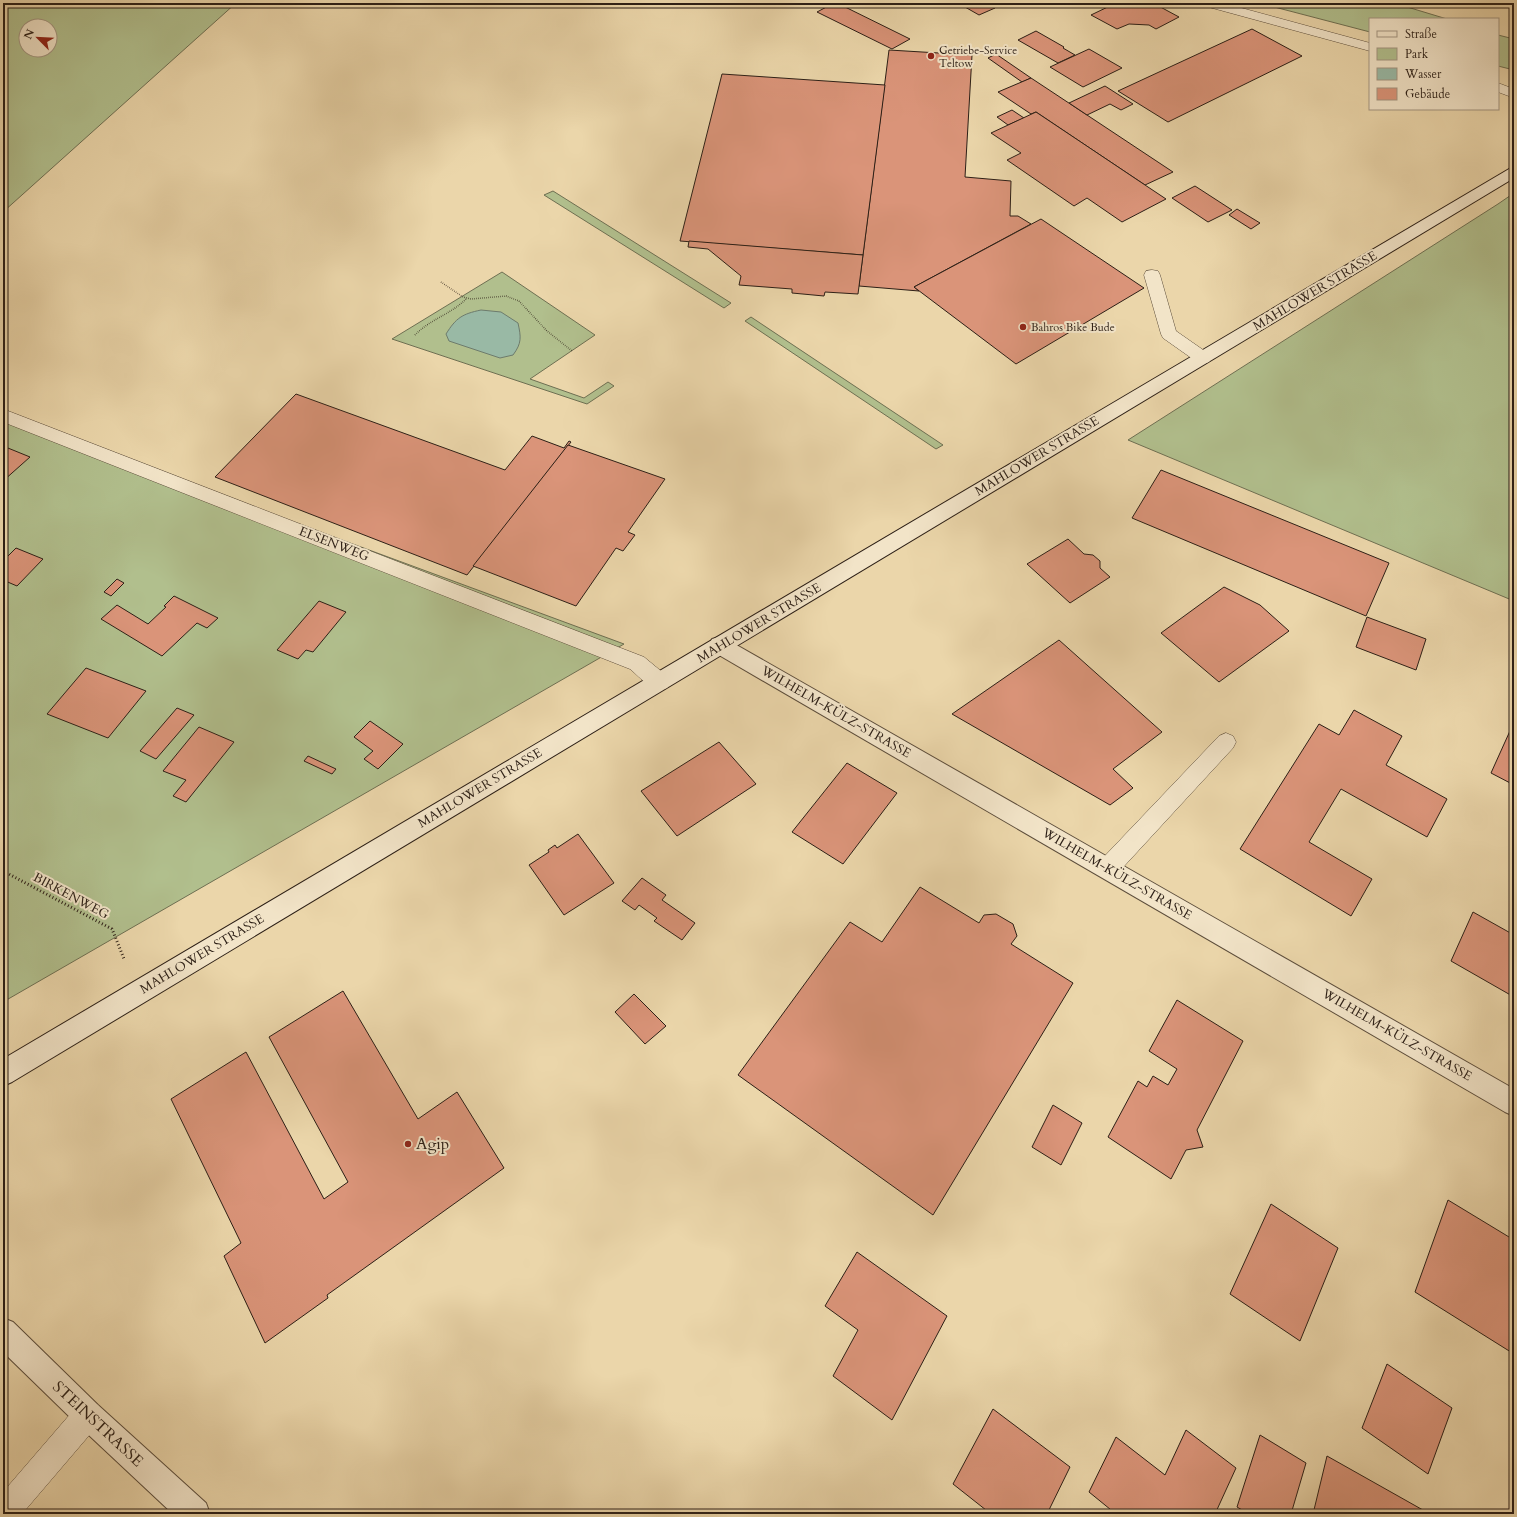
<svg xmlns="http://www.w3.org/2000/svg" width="1517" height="1517" viewBox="0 0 1517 1517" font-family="Cardo,serif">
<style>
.green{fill:#b1bf8d;stroke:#6e6f52;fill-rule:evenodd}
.water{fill:#99b9a5;stroke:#6d7b6c}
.building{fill:#da9479;stroke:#2c1f16}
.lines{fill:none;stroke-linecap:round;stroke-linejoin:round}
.lane-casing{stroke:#5c4d3b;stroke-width:1}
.street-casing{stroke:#5c4d3b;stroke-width:2}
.secondary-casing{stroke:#2c1f16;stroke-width:2}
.path-far1{stroke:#2c1f16;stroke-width:1.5;stroke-dasharray:0.5 1.5;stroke-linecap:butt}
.path{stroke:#2c1f16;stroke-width:3;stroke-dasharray:1 2.5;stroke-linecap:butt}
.lane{fill:#f2e4c8;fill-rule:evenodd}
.street{fill:#f2e4c8;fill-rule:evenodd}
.secondary{fill:#f2e4c8;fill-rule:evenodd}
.poi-dot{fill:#8f2418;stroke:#f2e4c8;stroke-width:1.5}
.labels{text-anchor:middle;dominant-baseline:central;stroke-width:4;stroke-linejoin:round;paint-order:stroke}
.far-poi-label{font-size:11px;fill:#2c1f16;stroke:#f2e4c8;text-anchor:start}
.street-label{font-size:13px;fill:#2c1f16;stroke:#f2e4c8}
.near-poi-label{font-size:16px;fill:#2c1f16;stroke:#f2e4c8;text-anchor:start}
.near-street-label{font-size:16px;fill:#2c1f16;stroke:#f2e4c8}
</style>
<rect width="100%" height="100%" fill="#ebd6aa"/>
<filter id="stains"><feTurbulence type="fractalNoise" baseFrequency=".005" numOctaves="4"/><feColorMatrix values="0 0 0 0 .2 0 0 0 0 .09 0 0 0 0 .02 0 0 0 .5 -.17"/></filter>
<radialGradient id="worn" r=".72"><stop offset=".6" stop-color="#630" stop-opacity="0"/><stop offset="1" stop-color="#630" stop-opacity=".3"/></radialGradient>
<g class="green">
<path d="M3,3H236L3,212ZM26,26H50V50H26Z"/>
<polygon points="1259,3 1394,3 1447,19 1370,19 1370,32"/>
<polygon points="1498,35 1514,39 1514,70 1498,66"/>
<polygon points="553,191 731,303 724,308 544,195"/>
<polygon points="1514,193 1514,601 1128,440 1498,204"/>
<polygon points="502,272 595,335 530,379 584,398 608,382 614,386 587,404 392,339"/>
<polygon points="751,317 943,445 936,449 745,321"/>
<polygon points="3,415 624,644 3,1002"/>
</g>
<path class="water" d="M481,310L501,312L518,323C521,337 522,343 513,355L500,358L449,341L446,334C456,318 462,314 481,310Z"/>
<g class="building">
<polygon points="834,3 837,3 910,39 892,49 817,12"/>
<polygon points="958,3 987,3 995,8 979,15"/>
<polygon points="1116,3 1153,3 1179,17 1156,29 1149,25 1129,24 1117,29 1091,15"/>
<polygon points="1252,29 1302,56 1168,122 1118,91"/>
<polygon points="1036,31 1064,47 1063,48 1075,55 1058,63 1018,40"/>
<polygon points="1089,49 1122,68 1083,87 1050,67"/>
<polygon points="889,50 972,55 965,177 1011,181 1010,216 1018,216 1031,224 914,287 919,291 859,286"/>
<polygon points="996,54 1031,78 1022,82 988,58"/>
<polygon points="722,74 885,85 863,255 680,241"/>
<polygon points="1031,78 1087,115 1173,172 1145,185 1036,112 1031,114 998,92"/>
<polygon points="1105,86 1133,104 1121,110 1110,104 1087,115 1069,103"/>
<polygon points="1012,110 1024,118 1008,125 997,117"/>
<polygon points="1036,112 1145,185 1166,199 1122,222 1087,198 1074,206 1007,160 1021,153 991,133"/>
<polygon points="1195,186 1232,210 1208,222 1172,198"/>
<polygon points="1237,209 1260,223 1251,229 1229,215"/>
<polygon points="1041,219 1144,288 1016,364 914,287"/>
<polygon points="689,241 863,255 858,294 825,292 824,296 792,293 792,289 739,285 741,276 708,249 688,247"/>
<polygon points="296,394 505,470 532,436 564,448 569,441 571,442 467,575 215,477"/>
<polygon points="568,445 665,479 628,532 635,535 623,551 616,548 576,606 473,566"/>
<polygon points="3,446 30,457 3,481"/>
<polygon points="1161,470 1389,563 1366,616 1132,518"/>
<polygon points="1068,539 1084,554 1093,555 1100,561 1100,568 1110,577 1070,603 1027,564"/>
<polygon points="16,548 43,559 17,586 3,580 3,561"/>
<polygon points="117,579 124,583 111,596 104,592"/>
<polygon points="1224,587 1260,605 1289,631 1219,682 1161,633"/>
<polygon points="174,596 218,618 207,628 197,623 162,656 101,619 117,605 148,624 166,607 164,606"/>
<polygon points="319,601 346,612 313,652 306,650 298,659 277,650"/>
<polygon points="1367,617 1426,639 1416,670 1356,647"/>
<polygon points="1059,640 1162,732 1113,769 1133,788 1110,805 952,714"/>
<polygon points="86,668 146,691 108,738 47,714"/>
<polygon points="177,708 194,715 156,759 140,751"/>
<polygon points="1354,710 1402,736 1386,765 1447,799 1427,837 1341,789 1309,842 1372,879 1351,916 1240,849 1319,724 1339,735"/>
<polygon points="370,721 403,744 378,769 364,759 373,751 354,737"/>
<polygon points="1514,722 1514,785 1491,773"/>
<polygon points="199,727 234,742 186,802 173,796 186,780 163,771"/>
<polygon points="719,742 756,784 677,836 641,791"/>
<polygon points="308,756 336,769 332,774 304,761"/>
<polygon points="847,763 897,793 843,864 792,832"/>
<polygon points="578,834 614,883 564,915 529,865 549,852 548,850 555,845 557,848"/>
<polygon points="642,878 666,895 662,900 695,923 682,940 654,921 657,918 639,905 635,910 622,901"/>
<polygon points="920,887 979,923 984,915 996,914 1013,924 1017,936 1011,944 1073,983 933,1215 738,1075 850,922 882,942"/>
<polygon points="1473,912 1514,935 1514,997 1451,961"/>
<polygon points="343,991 418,1119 457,1092 504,1168 327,1295 328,1298 265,1343 224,1256 241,1243 171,1099 246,1052 324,1199 348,1182 269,1037"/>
<polygon points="634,994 666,1026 645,1044 615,1012"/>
<polygon points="1177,1000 1243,1041 1197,1130 1203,1147 1186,1150 1171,1179 1108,1137 1138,1081 1147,1087 1153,1076 1168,1085 1177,1069 1149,1051"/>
<polygon points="1053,1105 1082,1123 1061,1165 1032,1147"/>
<polygon points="1448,1200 1514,1240 1514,1354 1415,1292"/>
<polygon points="1271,1204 1338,1248 1300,1341 1230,1294"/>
<polygon points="857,1252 947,1316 892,1420 833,1376 858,1330 825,1306"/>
<polygon points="1387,1364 1452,1408 1428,1474 1362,1428"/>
<polygon points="993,1409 1070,1467 1047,1514 991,1514 953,1484"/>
<polygon points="1186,1430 1236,1468 1215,1514 1116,1514 1089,1492 1116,1437 1165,1475"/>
<polygon points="1260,1435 1306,1463 1291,1514 1249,1514 1237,1507"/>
<polygon points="1327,1456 1430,1514 1313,1514"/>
</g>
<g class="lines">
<defs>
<g id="lane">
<polygon points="1203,3 1223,3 1370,43 1370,51 1205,6"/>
<polygon points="1498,83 1514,89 1514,98 1498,92"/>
<polygon points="1152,270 1158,271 1160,275 1176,331 1209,354 1211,358 1209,362 1203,364 1197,362 1163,338 1161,334 1144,275 1146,271"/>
<path d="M3,409L644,657L667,676L670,682L667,688C652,693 641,678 630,669L3,422Z"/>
<polygon points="1226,733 1233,736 1236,742 1233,748 1116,875 1108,878 1100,875 1097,868 1100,861 1219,736"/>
<polygon points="88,1401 98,1405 102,1415 98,1425 22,1514 3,1514 3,1492 78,1405"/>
</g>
<g id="street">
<polygon points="719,637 726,639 1514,1089 1514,1116 1505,1112 712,651 709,645 712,639"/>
<polygon points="3,1318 13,1322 98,1405 206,1503 210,1514 173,1514 78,1425 3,1352"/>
</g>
<polygon id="secondary" points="1514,167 1514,178 12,1082 3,1086 3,1059 1509,169"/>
</defs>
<use href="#lane" class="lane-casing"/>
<use href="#street" class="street-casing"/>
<use href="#secondary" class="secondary-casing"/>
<g class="path-far1">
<polyline points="441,282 463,297 471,299 506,296 519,301 547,331 572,351"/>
<path d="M415,335C430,319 452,314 467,298"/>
</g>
<polyline class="path" points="3,871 112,929 124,959"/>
<use href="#lane" class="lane"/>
<use href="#street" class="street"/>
<use href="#secondary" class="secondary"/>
</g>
<g class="poi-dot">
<circle cx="931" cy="56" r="4"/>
<circle cx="1023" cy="327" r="4"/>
<circle cx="408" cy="1144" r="4"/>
</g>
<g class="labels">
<g class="far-poi-label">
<text x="939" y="50">Getriebe-Service<tspan x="939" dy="13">Teltow</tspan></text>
<text x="1031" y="327">Bahros Bike Bude</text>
</g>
<g class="street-label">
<text transform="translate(1315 291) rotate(-31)">MAHLOWER STRASSE</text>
<text transform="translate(1037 456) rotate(-31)">MAHLOWER STRASSE</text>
<text transform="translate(334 544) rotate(21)">ELSENWEG</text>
<text transform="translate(759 623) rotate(-31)">MAHLOWER STRASSE</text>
<text transform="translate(836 712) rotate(30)">WILHELM-KÜLZ-STRASSE</text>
<text transform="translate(480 788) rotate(-31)">MAHLOWER STRASSE</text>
<text transform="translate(1117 874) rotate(30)">WILHELM-KÜLZ-STRASSE</text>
<text transform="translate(71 896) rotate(28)">BIRKENWEG</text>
<text transform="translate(202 954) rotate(-31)">MAHLOWER STRASSE</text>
<text transform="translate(1397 1035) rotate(30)">WILHELM-KÜLZ-STRASSE</text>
</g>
<g class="near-poi-label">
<text x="416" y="1144">Agip</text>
</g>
<g class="near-street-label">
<text transform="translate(98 1424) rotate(43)">STEINSTRASSE</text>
</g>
</g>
<rect width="1517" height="1517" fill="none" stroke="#ebd6aa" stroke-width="16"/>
<rect x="4" y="4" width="1509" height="1509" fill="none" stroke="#2c1f16" stroke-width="2"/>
<rect x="8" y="8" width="1501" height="1501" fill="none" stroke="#2c1f16"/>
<rect x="1369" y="18" width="130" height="92" fill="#f2e4c8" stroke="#a39581"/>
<rect x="1377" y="31" width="20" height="6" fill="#f2e4c8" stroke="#a39581"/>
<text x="1405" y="38" font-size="12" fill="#2c1f16">Straße</text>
<rect x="1377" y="48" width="20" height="12" fill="#b1bf8d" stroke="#a39581"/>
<text x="1405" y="58" font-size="12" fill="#2c1f16">Park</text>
<rect x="1377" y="68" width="20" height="12" fill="#99b9a5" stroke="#a39581"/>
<text x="1405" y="78" font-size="12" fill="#2c1f16">Wasser</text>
<rect x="1377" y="88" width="20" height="12" fill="#da9479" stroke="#a39581"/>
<text x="1405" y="98" font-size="12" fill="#2c1f16">Gebäude</text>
<g transform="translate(38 38) rotate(294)"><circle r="19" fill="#f2e4c8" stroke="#a39581"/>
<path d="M0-3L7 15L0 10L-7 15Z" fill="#8f2418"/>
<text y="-6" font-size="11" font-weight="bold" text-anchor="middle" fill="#2c1f16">N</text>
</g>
<rect width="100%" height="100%" filter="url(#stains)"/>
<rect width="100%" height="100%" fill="url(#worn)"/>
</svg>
